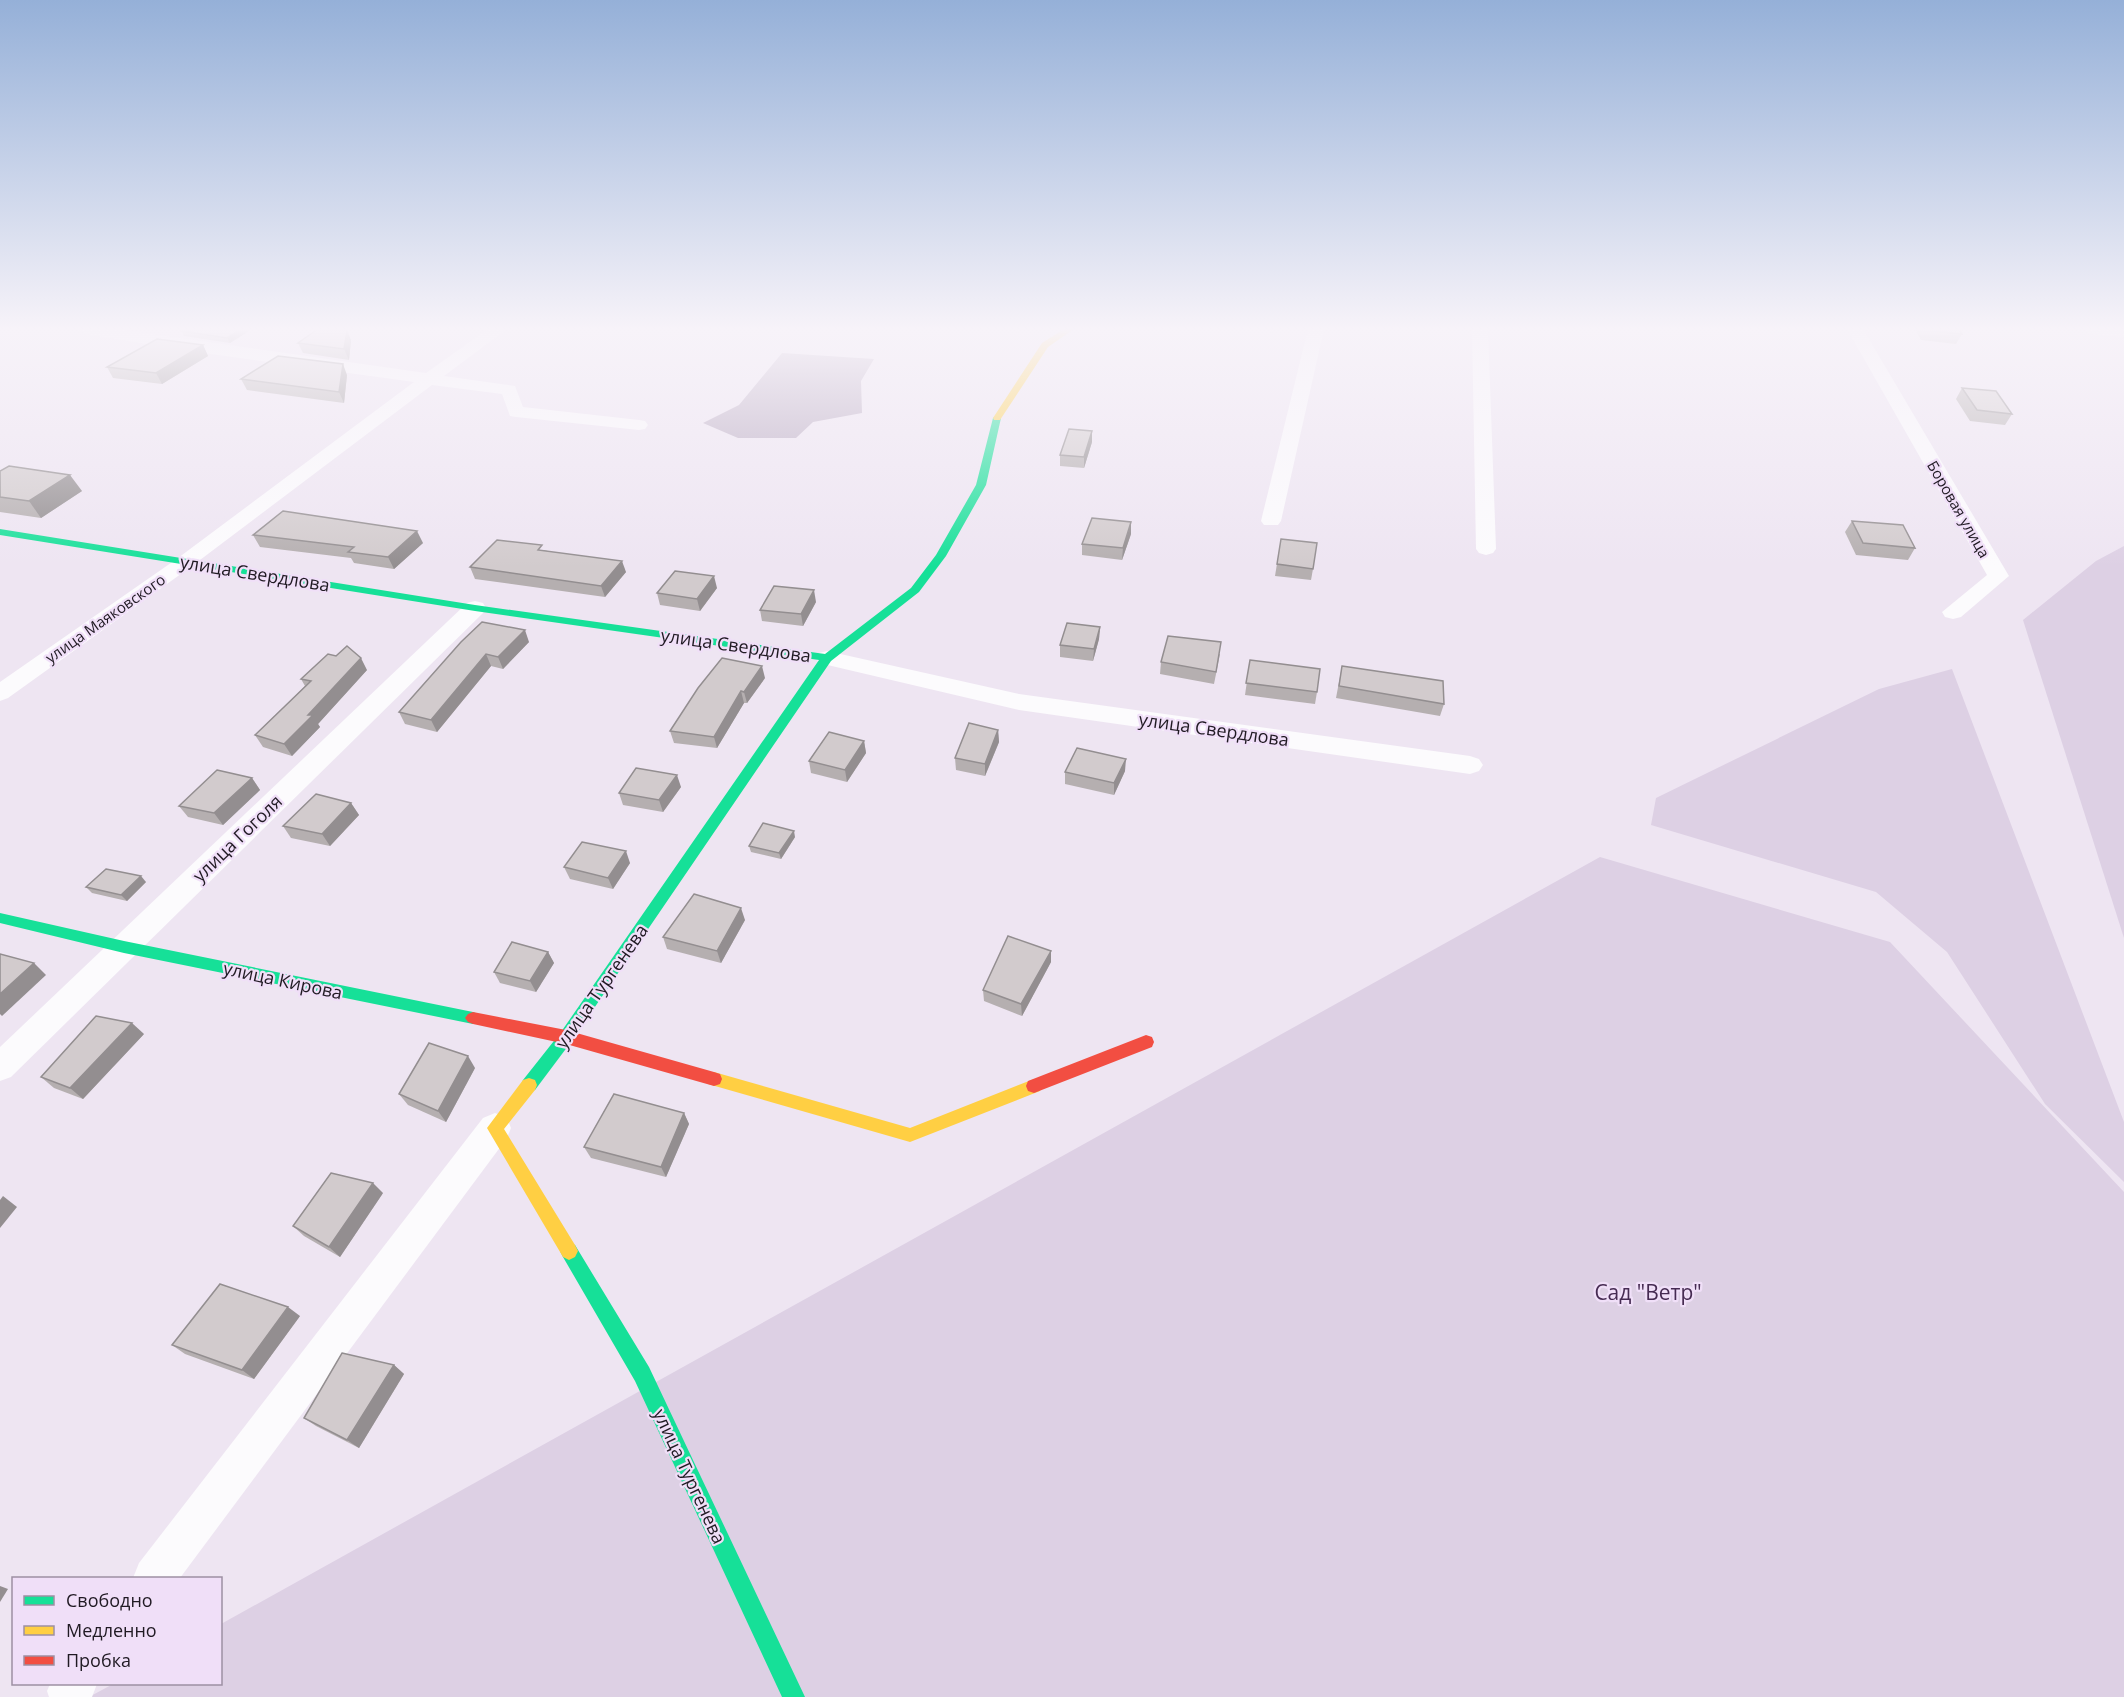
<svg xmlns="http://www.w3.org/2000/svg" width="2124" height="1697" viewBox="0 0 2124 1697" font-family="'Open Sans',sans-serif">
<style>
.green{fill:#ddd0e4}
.water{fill:#b8a9c0}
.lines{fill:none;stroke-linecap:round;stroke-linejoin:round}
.street{fill:#fcfbfd;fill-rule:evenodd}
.fast{fill:#16e098;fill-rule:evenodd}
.slow{fill:#ffcf43;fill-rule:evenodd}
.jam{fill:#f24e42;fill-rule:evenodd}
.wall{fill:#b5afb0}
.shaded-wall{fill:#938e90}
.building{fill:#d2cbcd;stroke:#938e90;stroke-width:1.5}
.labels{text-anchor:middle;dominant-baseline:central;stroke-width:4.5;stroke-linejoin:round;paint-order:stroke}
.far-street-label{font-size:15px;fill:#201a23;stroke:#f0dff8}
.street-label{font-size:18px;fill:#201a23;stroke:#f0dff8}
.near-park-label{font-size:21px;fill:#462b52;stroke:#f0dff8}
</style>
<rect width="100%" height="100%" fill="#eee5f2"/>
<g class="green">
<polygon points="2124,546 2124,938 2023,620 2096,561"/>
<polygon points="1952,669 2124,1122 2124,1182 2045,1104 1947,952 1876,892 1651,825 1656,798 1879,689"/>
<polygon points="1600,857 1890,942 2124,1192 2124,1697 89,1697 113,1684 220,1684 221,1624"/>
</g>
<polygon class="water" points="782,353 874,359 861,381 862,413 813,422 796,438 738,438 703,423 739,405"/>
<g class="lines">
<g class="street">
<polygon points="78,329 116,329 426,373 488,329 507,329 444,376 515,386 523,407 639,420 645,421 648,425 645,429 639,430 516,417 510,416 502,394 432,385 192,566 8,698 0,701 0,682 178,558 414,382 189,351 86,334"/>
<polygon points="1308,329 1324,329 1281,521 1278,525 1264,525 1261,521"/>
<polygon points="1472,329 1488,329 1496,549 1493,553 1486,555 1479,553 1476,549"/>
<polygon points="1847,329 1863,329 2009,576 1961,617 1953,619 1945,617 1942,612 1987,575"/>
<polygon points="2083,329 2124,329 2124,337 2091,334"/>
<polygon points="475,601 483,603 486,608 483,613 11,1077 0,1081 0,1047 467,603"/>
<polygon points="827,651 1019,694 1470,756 1479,759 1483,765 1479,771 1470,774 1019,710 819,663 816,658 819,653"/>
<polygon points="495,1113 507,1118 511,1128 507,1138 180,1578 133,1578 139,1563 483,1118"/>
<polygon points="50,1684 97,1684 92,1697 49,1697 47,1691"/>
</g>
<g class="fast">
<polygon points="997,415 1001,418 986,485 946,556 919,592 831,661 571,1042 535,1090 529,1092 523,1090 521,1085 523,1080 561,1032 819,660 475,611 0,535 0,529 475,605 825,654 911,588 936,555 976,485 993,418"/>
<polygon points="0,913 124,941 473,1012 478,1014 481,1018 478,1022 473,1024 124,953 0,923"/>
<polygon points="569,1242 575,1245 649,1367 805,1697 782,1697 635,1381 563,1257 560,1251 563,1245"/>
</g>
<g class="slow">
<polygon points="1064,329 1074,329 1048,347 1000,420 994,420 993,418 1042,343"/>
<polygon points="714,1072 910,1128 1034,1079 1040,1081 1042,1086 1040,1091 910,1142 708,1084 706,1079 708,1074"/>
<polygon points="529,1078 535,1080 537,1085 535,1090 504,1129 575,1245 578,1251 575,1257 569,1260 563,1257 487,1128 523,1080"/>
</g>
<g class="jam">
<polygon points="473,1012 566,1030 714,1072 720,1074 722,1079 720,1084 714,1086 566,1044 473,1024 468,1022 465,1018 468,1014"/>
<polygon points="1146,1035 1152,1037 1154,1042 1152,1047 1034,1093 1028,1091 1026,1086 1028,1081"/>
</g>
</g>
<g class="wall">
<polygon points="185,329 252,329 230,343 184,336 182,331"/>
<polygon points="1915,329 1959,329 1962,334 1956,344 1921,340"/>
<polygon points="351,340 349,360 303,353 298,343"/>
<polygon points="203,345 208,356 162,384 113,378 107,367"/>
<polygon points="347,375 344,403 247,390 241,379"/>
<polygon points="1962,388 2012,414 2005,425 1970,421 1956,399"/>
<polygon points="1092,442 1084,468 1060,466 1060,455"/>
<polygon points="0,471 82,491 41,518 0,512"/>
<polygon points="1852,521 1915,548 1908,560 1856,555 1845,532"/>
<polygon points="1131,534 1122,560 1082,555 1082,544"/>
<polygon points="253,535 423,543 394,569 354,563 351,558 260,547"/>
<polygon points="1281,539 1313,569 1311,580 1275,576"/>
<polygon points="544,550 626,572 605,597 475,579 470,567"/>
<polygon points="717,588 700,611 660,605 657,593"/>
<polygon points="816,602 803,626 762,621 760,610"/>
<polygon points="1100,627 1099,639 1093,661 1060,657 1060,645"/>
<polygon points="461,642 529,642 503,669 491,666 437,732 405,724 399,712"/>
<polygon points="1220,654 1214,684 1160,674 1161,662"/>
<polygon points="1250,660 1317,692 1315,704 1245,695"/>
<polygon points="1342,666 1444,704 1440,716 1336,698"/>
<polygon points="367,670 318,724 320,727 292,756 263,747 255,735 305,686 301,679"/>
<polygon points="765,678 747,703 744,703 717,748 674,743 670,731"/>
<polygon points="998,730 999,742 985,776 956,770 955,758"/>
<polygon points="864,741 866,753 847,782 811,773 809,761"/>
<polygon points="1125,771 1114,795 1065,784 1065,772"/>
<polygon points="252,778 260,790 223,825 188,817 179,806"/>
<polygon points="681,787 663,812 623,805 619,793"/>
<polygon points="351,803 359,815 330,846 291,838 283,826"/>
<polygon points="795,837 781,859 751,852 749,846"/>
<polygon points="630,863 613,889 570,879 564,867"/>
<polygon points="146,882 127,901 92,893 86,887"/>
<polygon points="745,920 721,963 667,949 663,937"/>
<polygon points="1051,951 1051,962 1022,1016 984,1001 983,990"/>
<polygon points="548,952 554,963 536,992 500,983 494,972"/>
<polygon points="144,1034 83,1099 54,1088 41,1077"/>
<polygon points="475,1068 446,1122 408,1105 399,1094"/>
<polygon points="684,1113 689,1124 666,1177 591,1158 584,1147"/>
<polygon points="383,1193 340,1257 304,1236 293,1226"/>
<polygon points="300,1316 254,1379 185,1354 172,1345"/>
<polygon points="394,1365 404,1374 359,1448 316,1426 304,1418"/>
</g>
<g class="shaded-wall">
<polygon points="241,329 252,329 230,343 227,338"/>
<polygon points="347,330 351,340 349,360 344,349"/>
<polygon points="203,345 208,356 162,384 156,373"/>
<polygon points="343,364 347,375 344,403 339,392"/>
<polygon points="1092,431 1092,442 1084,468 1084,457"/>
<polygon points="70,475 82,491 41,518 29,501"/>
<polygon points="1131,522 1131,534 1122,560 1123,548"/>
<polygon points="417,531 423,543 394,569 388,557"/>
<polygon points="622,561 626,572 605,597 601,586"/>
<polygon points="714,576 717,588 700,611 697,599"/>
<polygon points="814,590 816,602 803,626 801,614"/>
<polygon points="1100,627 1099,639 1093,661 1094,649"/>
<polygon points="525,630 529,642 503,669 498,657"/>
<polygon points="486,654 491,666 437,732 431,720"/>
<polygon points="361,658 367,670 318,724 320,727 292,756 284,744 308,715"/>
<polygon points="762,666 765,678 747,703 744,692"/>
<polygon points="741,691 744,703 717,748 714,737"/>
<polygon points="998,730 999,742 985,776 985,764"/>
<polygon points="864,741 866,753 847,782 845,770"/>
<polygon points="1126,759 1125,771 1114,795 1114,783"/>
<polygon points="677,775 681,787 663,812 659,800"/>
<polygon points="252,778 260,790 223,825 214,813"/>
<polygon points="351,803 359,815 330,846 322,834"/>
<polygon points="794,831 795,837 781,859 779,853"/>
<polygon points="626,851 630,863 613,889 608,878"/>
<polygon points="141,876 146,882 127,901 121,895"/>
<polygon points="741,908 745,920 721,963 717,951"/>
<polygon points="1051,951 1051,962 1022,1016 1021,1004"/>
<polygon points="548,952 554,963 536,992 530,981"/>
<polygon points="34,963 46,975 2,1016 0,1014 0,994"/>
<polygon points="132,1023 144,1034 83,1099 70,1088"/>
<polygon points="468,1056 475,1068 446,1122 438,1111"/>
<polygon points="684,1113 689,1124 666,1177 661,1167"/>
<polygon points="373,1183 383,1193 340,1257 329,1247"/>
<polygon points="3,1196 17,1207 0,1228 0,1200"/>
<polygon points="288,1307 300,1316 254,1379 242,1370"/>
<polygon points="394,1365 404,1374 359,1448 347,1440"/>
<polygon points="0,1586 8,1589 0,1602"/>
</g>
<g class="building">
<polygon points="185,329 241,329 227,338 182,331"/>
<polygon points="318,329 347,330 344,349 298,343"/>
<polygon points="1926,329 1959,329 1962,334 1926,330"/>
<polygon points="157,339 203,345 156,373 107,367"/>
<polygon points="278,356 343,364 339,392 241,379"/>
<polygon points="1962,388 1996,391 2012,414 1977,410"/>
<polygon points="1069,429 1092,431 1084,457 1060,455"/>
<polygon points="9,466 70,475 29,501 0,497 0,471"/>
<polygon points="283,511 417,531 388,557 348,552 354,547 253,535"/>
<polygon points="1092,518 1131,522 1123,548 1082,544"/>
<polygon points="1852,521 1903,525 1915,548 1863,543"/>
<polygon points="1281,539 1317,543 1313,569 1277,564"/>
<polygon points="497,540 542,545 538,550 622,561 601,586 470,567"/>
<polygon points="675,571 714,576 697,599 657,593"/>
<polygon points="774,586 814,590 801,614 760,610"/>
<polygon points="482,622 525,630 498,657 486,654 431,720 399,712 461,642"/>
<polygon points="1067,623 1100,627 1094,649 1060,645"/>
<polygon points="1168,636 1221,642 1216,672 1161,662"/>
<polygon points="347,646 361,658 308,715 313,715 284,744 255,735 311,681 301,679 328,654 336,656"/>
<polygon points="722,658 762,666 744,692 741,691 714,737 670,731 698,688"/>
<polygon points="1250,660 1320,669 1317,692 1246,683"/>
<polygon points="1342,666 1443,681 1444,704 1339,686"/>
<polygon points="969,723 998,730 985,764 955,758"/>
<polygon points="829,732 864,741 845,770 809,761"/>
<polygon points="1077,748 1126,759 1114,783 1065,772"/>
<polygon points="636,768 677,775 659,800 619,793"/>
<polygon points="217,770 252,778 214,813 179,806"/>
<polygon points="316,794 351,803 322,834 283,826"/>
<polygon points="763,823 794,831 779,853 749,846"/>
<polygon points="582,842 626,851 608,878 564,867"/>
<polygon points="106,869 141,876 121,895 86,887"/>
<polygon points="694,894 741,908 717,951 663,937"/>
<polygon points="1008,936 1051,951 1021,1004 983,990"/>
<polygon points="512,942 548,952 530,981 494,972"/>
<polygon points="0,954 34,963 0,994"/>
<polygon points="96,1016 132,1023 70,1088 41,1077"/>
<polygon points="429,1043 468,1056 438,1111 399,1094"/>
<polygon points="614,1094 684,1113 661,1167 584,1147"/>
<polygon points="331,1173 373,1183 329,1247 293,1226"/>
<polygon points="220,1284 288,1307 242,1370 172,1345"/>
<polygon points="342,1353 394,1365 347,1440 304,1418"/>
</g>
<linearGradient id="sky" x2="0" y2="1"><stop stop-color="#95b0d8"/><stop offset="0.58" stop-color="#f7f3f9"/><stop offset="1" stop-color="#f7f3f9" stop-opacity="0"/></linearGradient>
<rect width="2124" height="567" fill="url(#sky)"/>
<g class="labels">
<g class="far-street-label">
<text transform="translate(1959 509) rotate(60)">Боровая улица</text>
<text transform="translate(105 618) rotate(-35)">улица Маяковского</text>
</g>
<g class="street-label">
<text transform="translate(255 573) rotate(9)">улица Свердлова</text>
<text transform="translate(736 645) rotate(8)">улица Свердлова</text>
<text transform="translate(1214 729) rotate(8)">улица Свердлова</text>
<text transform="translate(237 838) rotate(-44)">улица Гоголя</text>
<text transform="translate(283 980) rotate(12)">улица Кирова</text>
<text transform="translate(601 986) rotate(-55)">улица Тургенева</text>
<text transform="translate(690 1476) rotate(65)">улица Тургенева</text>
</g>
<g class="near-park-label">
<text x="1648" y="1292">Сад "Ветр"</text>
</g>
</g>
<rect x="12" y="1577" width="210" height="108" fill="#f0dff8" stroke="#9d90a3" stroke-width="1.5"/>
<rect x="24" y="1596" width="30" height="9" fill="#16e098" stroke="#9d90a3" stroke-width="1.5"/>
<text x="66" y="1607" font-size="18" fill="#201a23">Свободно</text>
<rect x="24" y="1626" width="30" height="9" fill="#ffcf43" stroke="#9d90a3" stroke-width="1.5"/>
<text x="66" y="1637" font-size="18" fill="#201a23">Медленно</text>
<rect x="24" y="1656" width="30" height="9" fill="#f24e42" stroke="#9d90a3" stroke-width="1.5"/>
<text x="66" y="1667" font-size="18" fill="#201a23">Пробка</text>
</svg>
